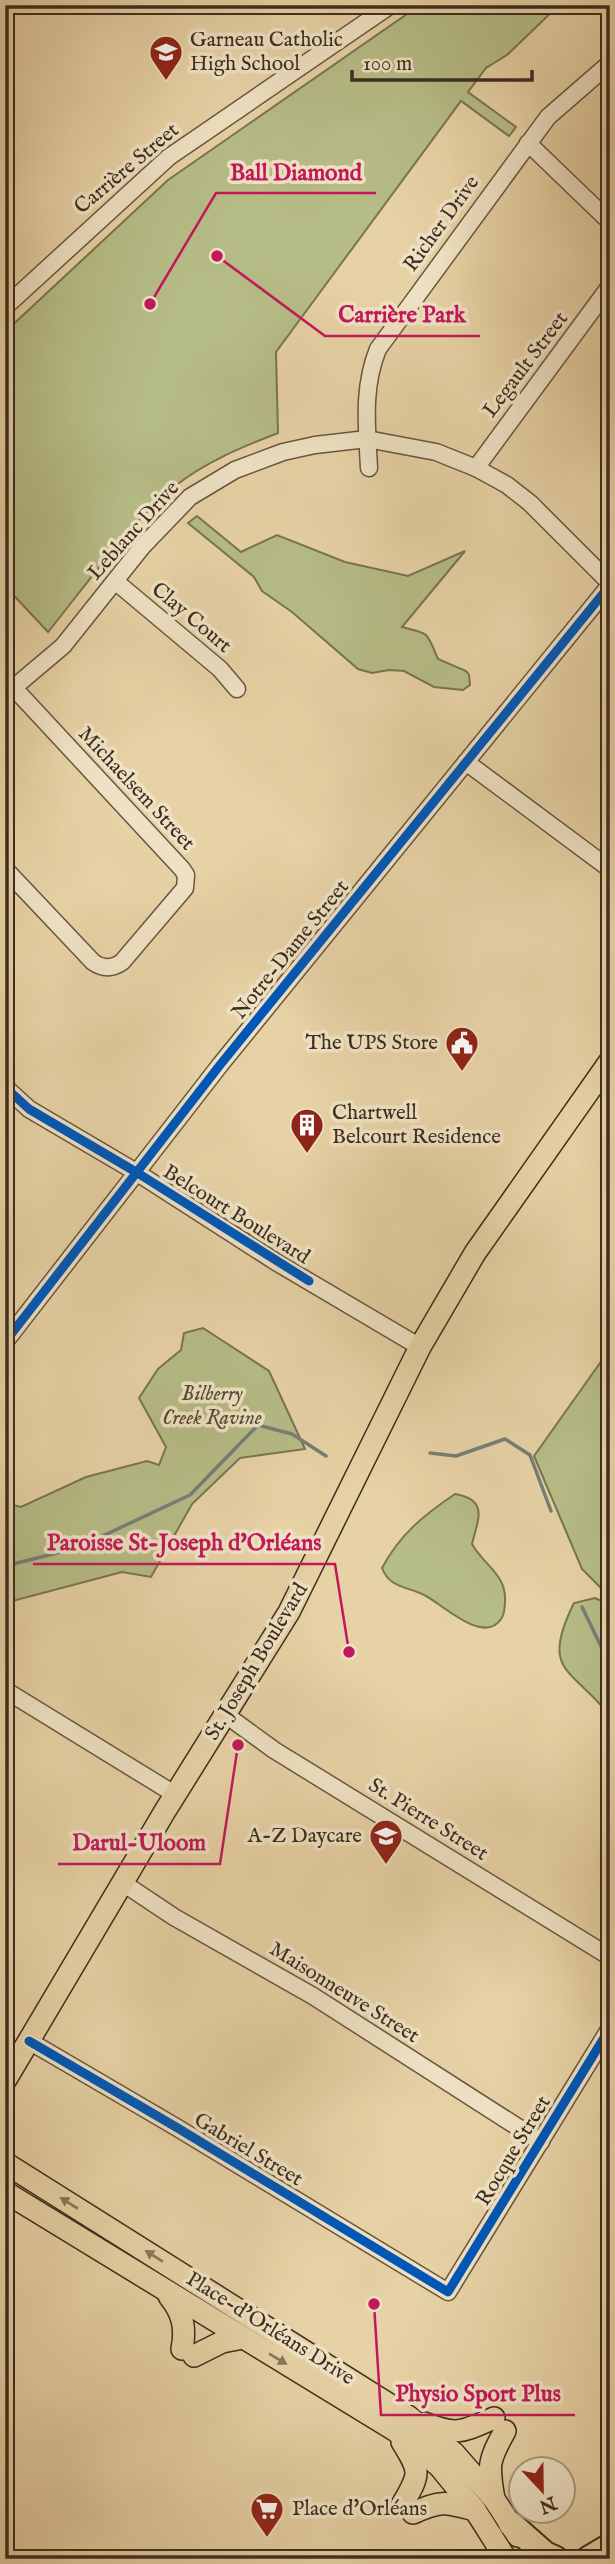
<svg xmlns="http://www.w3.org/2000/svg" width="615" height="2564" viewBox="0 0 615 2564" font-family="'IM FELL English',serif">
<style>
.green{fill:#b6bc86;stroke:#797452;stroke-width:2}
.lines{fill:none;stroke-linecap:round;stroke-linejoin:round}
.stream{stroke:#757f77;stroke-width:3.5}
.minor-casing{stroke:#675640;stroke-width:19}
.major-casing{stroke:#3c2d1f;stroke-width:24}
.highway-casing{stroke:#3c2d1f;stroke-width:28}
.minor{stroke:#efe2c4;stroke-width:16}
.major{stroke:#e7d2a5;stroke-width:21}
.highway{stroke:#e7d2a5;stroke-width:24}
.cycleway-casing{stroke:#efe2c4;stroke-width:13}
.cycleway{stroke:#0057b8;stroke-width:9}
.oneway{fill:#89775b}
.labels{text-anchor:middle;dominant-baseline:central;stroke-width:7;stroke-linejoin:round;paint-order:stroke}
.poi-label{font-size:21px;fill:#3c2d1f;stroke:#efe2c4;text-anchor:start}
.street-label{font-size:21px;fill:#3c2d1f;stroke:#efe2c4}
.park-label{font-size:21px;font-style:italic;fill:#544a34;stroke:#efe2c4}
.leader{fill:none;stroke:#c2185b;stroke-width:2.5}
.callout-dot{fill:#c2185b;stroke:#efe2c4;stroke-width:2.5}
.callout-label{font-size:23px;text-anchor:middle;font-weight:bold;fill:#c2185b;stroke:#efe2c4;stroke-width:7;stroke-linejoin:round;paint-order:stroke}
</style>
<rect width="100%" height="100%" fill="#e7d2a5"/>
<filter id="stains"><feTurbulence type="fractalNoise" baseFrequency=".00286" numOctaves="4"/><feColorMatrix values="0 0 0 0 .2 0 0 0 0 .09 0 0 0 0 .02 0 0 0 .5 -.17"/></filter>
<radialGradient id="worn" r=".72"><stop offset=".6" stop-color="#630" stop-opacity="0"/><stop offset="1" stop-color="#630" stop-opacity=".3"/></radialGradient>
<g class="green">
<path d="M420,5H559L507,55L486,68L468,92L516,127L509,136L461,101L276,352L278,433C242,447 205,462 174,487C127,526 87,584 48,632L5,586V332L168,180Z"/>
<path d="M197,516L241,552L277,535L345,562L408,576L465,551L402,627C430,634 426,631 438,659L466,671L469,675L470,685L463,690L434,687L404,671L389,670L372,673L358,669L292,612L262,591L254,577L188,523Z"/>
<polygon points="203,1328 269,1371 305,1449 240,1458 192,1504 151,1577 122,1572 5,1603 5,1503 21,1507 86,1477 147,1461 159,1465 166,1447 139,1398 158,1369 181,1350 184,1333"/>
<polygon points="610,1349 610,1597 582,1569 534,1456"/>
<path d="M455,1494C489,1500 478,1519 472,1544C485,1567 507,1574 505,1603C504,1609 505,1614 501,1619C484,1645 443,1605 426,1596C408,1586 390,1589 382,1568C400,1534 424,1515 455,1494Z"/>
<path d="M595,1598L610,1605V1716C573,1668 539,1673 574,1603Z"/>
</g>
<g class="lines">
<g class="stream">
<polyline points="430,1453 456,1456 505,1439 530,1455 551,1511"/>
<polyline points="5,1566 77,1548 190,1495 258,1425 292,1434 326,1456"/>
<polyline points="582,1607 610,1665"/>
</g>
<defs>
<g id="minor">
<polyline points="528,143 610,222"/>
<polyline points="5,307 169,157 391,5"/>
<path d="M369,468C367,427 362,388 378,349L548,117L610,63"/>
<polyline points="476,468 610,286"/>
<polyline points="115,581 220,669 237,689"/>
<polyline points="5,695 63,646 142,547 190,497 235,470 283,452 315,445 367,439 436,452 476,468 507,485 530,503 610,583"/>
<polyline points="466,762 610,869"/>
<path d="M5,869L93,962C103,969 112,969 122,962L185,888L186,875L182,869L14,688"/>
<polyline points="5,1087 29,1109 136,1172 276,1262 420,1347"/>
<polyline points="5,1342 220,1065 610,585"/>
<polyline points="5,1690 176,1795"/>
<polyline points="226,1715 274,1750 610,1957"/>
<polyline points="123,1883 174,1917 313,1996 541,2142"/>
<polyline points="29,2041 176,2127 448,2292 610,2028"/>
</g>
<g id="major">
<polyline points="5,2081 165,1811 289,1612 420,1347 475,1253 610,1061"/>
<polyline points="5,2163 409,2417 454,2453 494,2499 518,2536"/>
<polyline points="5,2192 396,2431 439,2466 475,2510 506,2559"/>
<path d="M169,2296C183,2313 186,2328 182,2349"/>
<polyline points="194,2356 222,2342 243,2338"/>
<path d="M424,2423C457,2436 462,2432 494,2418"/>
<path d="M402,2442C420,2471 421,2473 403,2503"/>
<path d="M494,2499C488,2465 488,2461 505,2431"/>
<path d="M413,2513C441,2500 445,2502 475,2510"/>
</g>
<g id="highway">
<polyline points="511,2524 545,2554 556,2559"/>
<polyline points="588,2559 610,2546"/>
</g>
</defs>
<use href="#minor" class="minor-casing"/>
<use href="#major" class="major-casing"/>
<use href="#highway" class="highway-casing"/>
<use href="#minor" class="minor"/>
<use href="#major" class="major"/>
<use href="#highway" class="highway"/>
<defs>
<g id="cycleway">
<polyline points="5,1087 29,1109 136,1172 309,1281"/>
<polyline points="5,1342 220,1065 610,585"/>
<polyline points="29,2041 176,2127 448,2292 610,2028"/>
</g>
</defs>
<use href="#cycleway" class="cycleway-casing"/>
<use href="#cycleway" class="cycleway"/>
</g>
<defs><path id="oneway-solid" d="M-6-.8H1V-3.2L6.5 0L1 3.2V.8H-6Z" transform="scale(1.75)"/></defs>
<g class="oneway">
<use href="#oneway-solid" transform="translate(69 2203) rotate(-148)"/>
<use href="#oneway-solid" transform="translate(154 2256) rotate(-148)"/>
<use href="#oneway-solid" transform="translate(278 2359) rotate(31)"/>
</g>
<defs>
<symbol id="school-pin" viewBox="-11 -11 22 30"><path d="M0 17L-7.5 6A9.5 9.5 0 1 1 7.5 6Z" fill="#8f2418" stroke="#efe2c4"/><path d="M0-5L7-2L0 1L-7-2ZM-4 1L0 2.5L4 1V4Q0 6-4 4Z" fill="#fff"/></symbol>
<symbol id="civic-pin" viewBox="-11 -11 22 30"><path d="M0 17L-7.5 6A9.5 9.5 0 1 1 7.5 6Z" fill="#8f2418" stroke="#efe2c4"/><path d="M-.6-6.5H3V-4.5H.6V-3L4-1V1h2V6H-6V1h2V-1L-.6-3ZM-1.2 2.5V6h2.4V2.5Z" fill="#fff"/></symbol>
<symbol id="building-pin" viewBox="-11 -11 22 30"><path d="M0 17L-7.5 6A9.5 9.5 0 1 1 7.5 6Z" fill="#8f2418" stroke="#efe2c4"/><path d="M-4-6H4V6H1V3H-1V6H-4ZM-2.5-4.3h1.7v1.8h-1.7ZM.8-4.3h1.7v1.8H.8ZM-2.5-1h1.7V.8h-1.7ZM.8-1h1.7V.8H.8Z" fill="#fff"/></symbol>
<symbol id="supermarket-pin" viewBox="-11 -11 22 30"><path d="M0 17L-7.5 6A9.5 9.5 0 1 1 7.5 6Z" fill="#8f2418" stroke="#efe2c4"/><path d="M-6-5.5h2.5l.6 2H6L4.5 2H-2.5L-4.4-4H-6ZM-1.5 3.2a1.3 1.3 0 1 0 .1 0ZM3 3.2a1.3 1.3 0 1 0 .1 0Z" fill="#fff"/></symbol>
</defs>
<g fill-rule="evenodd">
<use href="#school-pin" x="147" y="33" width="38" height="52"/>
<use href="#civic-pin" x="443" y="1024" width="38" height="52"/>
<use href="#building-pin" x="288" y="1106" width="38" height="52"/>
<use href="#school-pin" x="367" y="1817" width="38" height="52"/>
<use href="#supermarket-pin" x="248" y="2490" width="38" height="52"/>
</g>
<g class="labels">
<g class="poi-label">
<text x="190" y="40">Garneau Catholic<tspan x="190" dy="24">High School</tspan></text>
<text x="438" y="1043" text-anchor="end">The UPS Store</text>
<text x="332" y="1113">Chartwell<tspan x="332" dy="24">Belcourt Residence</tspan></text>
<text x="362" y="1836" text-anchor="end">A-Z Daycare</text>
<text x="292" y="2509">Place d'Orléans</text>
</g>
<g class="street-label">
<text transform="translate(127 169) rotate(-40)">Carrière Street</text>
<text transform="translate(442 224) rotate(-54)">Richer Drive</text>
<text transform="translate(526 365) rotate(-53)">Legault Street</text>
<text transform="translate(134 531) rotate(-48)">Leblanc Drive</text>
<text transform="translate(191 618) rotate(40)">Clay Court</text>
<text transform="translate(136 789) rotate(47)">Michaelsem Street</text>
<text transform="translate(291 950) rotate(-51)">Notre-Dame Street</text>
<text transform="translate(236 1215) rotate(32)">Belcourt Boulevard</text>
<text transform="translate(257 1662) rotate(-59)">St. Joseph Boulevard</text>
<text transform="translate(428 1820) rotate(32)">St. Pierre Street</text>
<text transform="translate(344 1993) rotate(32)">Maisonneuve Street</text>
<text transform="translate(248 2150) rotate(31)">Gabriel Street</text>
<text transform="translate(514 2151) rotate(-59)">Rocque Street</text>
<text transform="translate(270 2329) rotate(32)">Place-d'Orléans Drive</text>
</g>
<g class="park-label">
<text x="212" y="1394">Bilberry<tspan x="212" dy="24">Creek Ravine</tspan></text>
</g>
</g>
<path class="leader" d="M150 304L216 193H376M217 256L325 336H480M349 1652L335 1564H33M238 1745L220 1864H58M374 2304L381 2415H575"/>
<g class="callout-dot">
<circle cx="150" cy="304" r="7"/>
<circle cx="217" cy="256" r="7"/>
<circle cx="349" cy="1652" r="7"/>
<circle cx="238" cy="1745" r="7"/>
<circle cx="374" cy="2304" r="7"/>
</g>
<g class="callout-label">
<text x="296" y="180">Ball Diamond</text>
<text x="402" y="322">Carrière Park</text>
<text x="184" y="1550">Paroisse St-Joseph d'Orléans</text>
<text x="139" y="1850">Darul-Uloom</text>
<text x="478" y="2401">Physio Sport Plus</text>
</g>
<rect width="615" height="2564" fill="none" stroke="#e7d2a5" stroke-width="28"/>
<rect x="7" y="7" width="601" height="2550" fill="none" stroke="#3c2d1f" stroke-width="3.5"/>
<rect x="14" y="14" width="587" height="2536" fill="none" stroke="#3c2d1f" stroke-width="2"/>
<g transform="translate(542 2490) rotate(158)"><circle r="33" fill="#efe2c4" stroke="#a79a82" stroke-width="2"/>
<path d="M0-5L12 26L0 18L-12 26Z" fill="#8f2418"/>
<text y="-10" font-size="19" font-weight="bold" text-anchor="middle" fill="#3c2d1f">N</text>
</g>
<path d="M352 70v10h180v-10" fill="none" stroke="#3c2d1f" stroke-width="3.5"/>
<text x="363" y="70" font-size="21" fill="#3c2d1f" stroke="#efe2c4" stroke-width="5" paint-order="stroke">100 m</text>
<rect width="100%" height="100%" filter="url(#stains)"/>
<rect width="100%" height="100%" fill="url(#worn)"/>
</svg>
